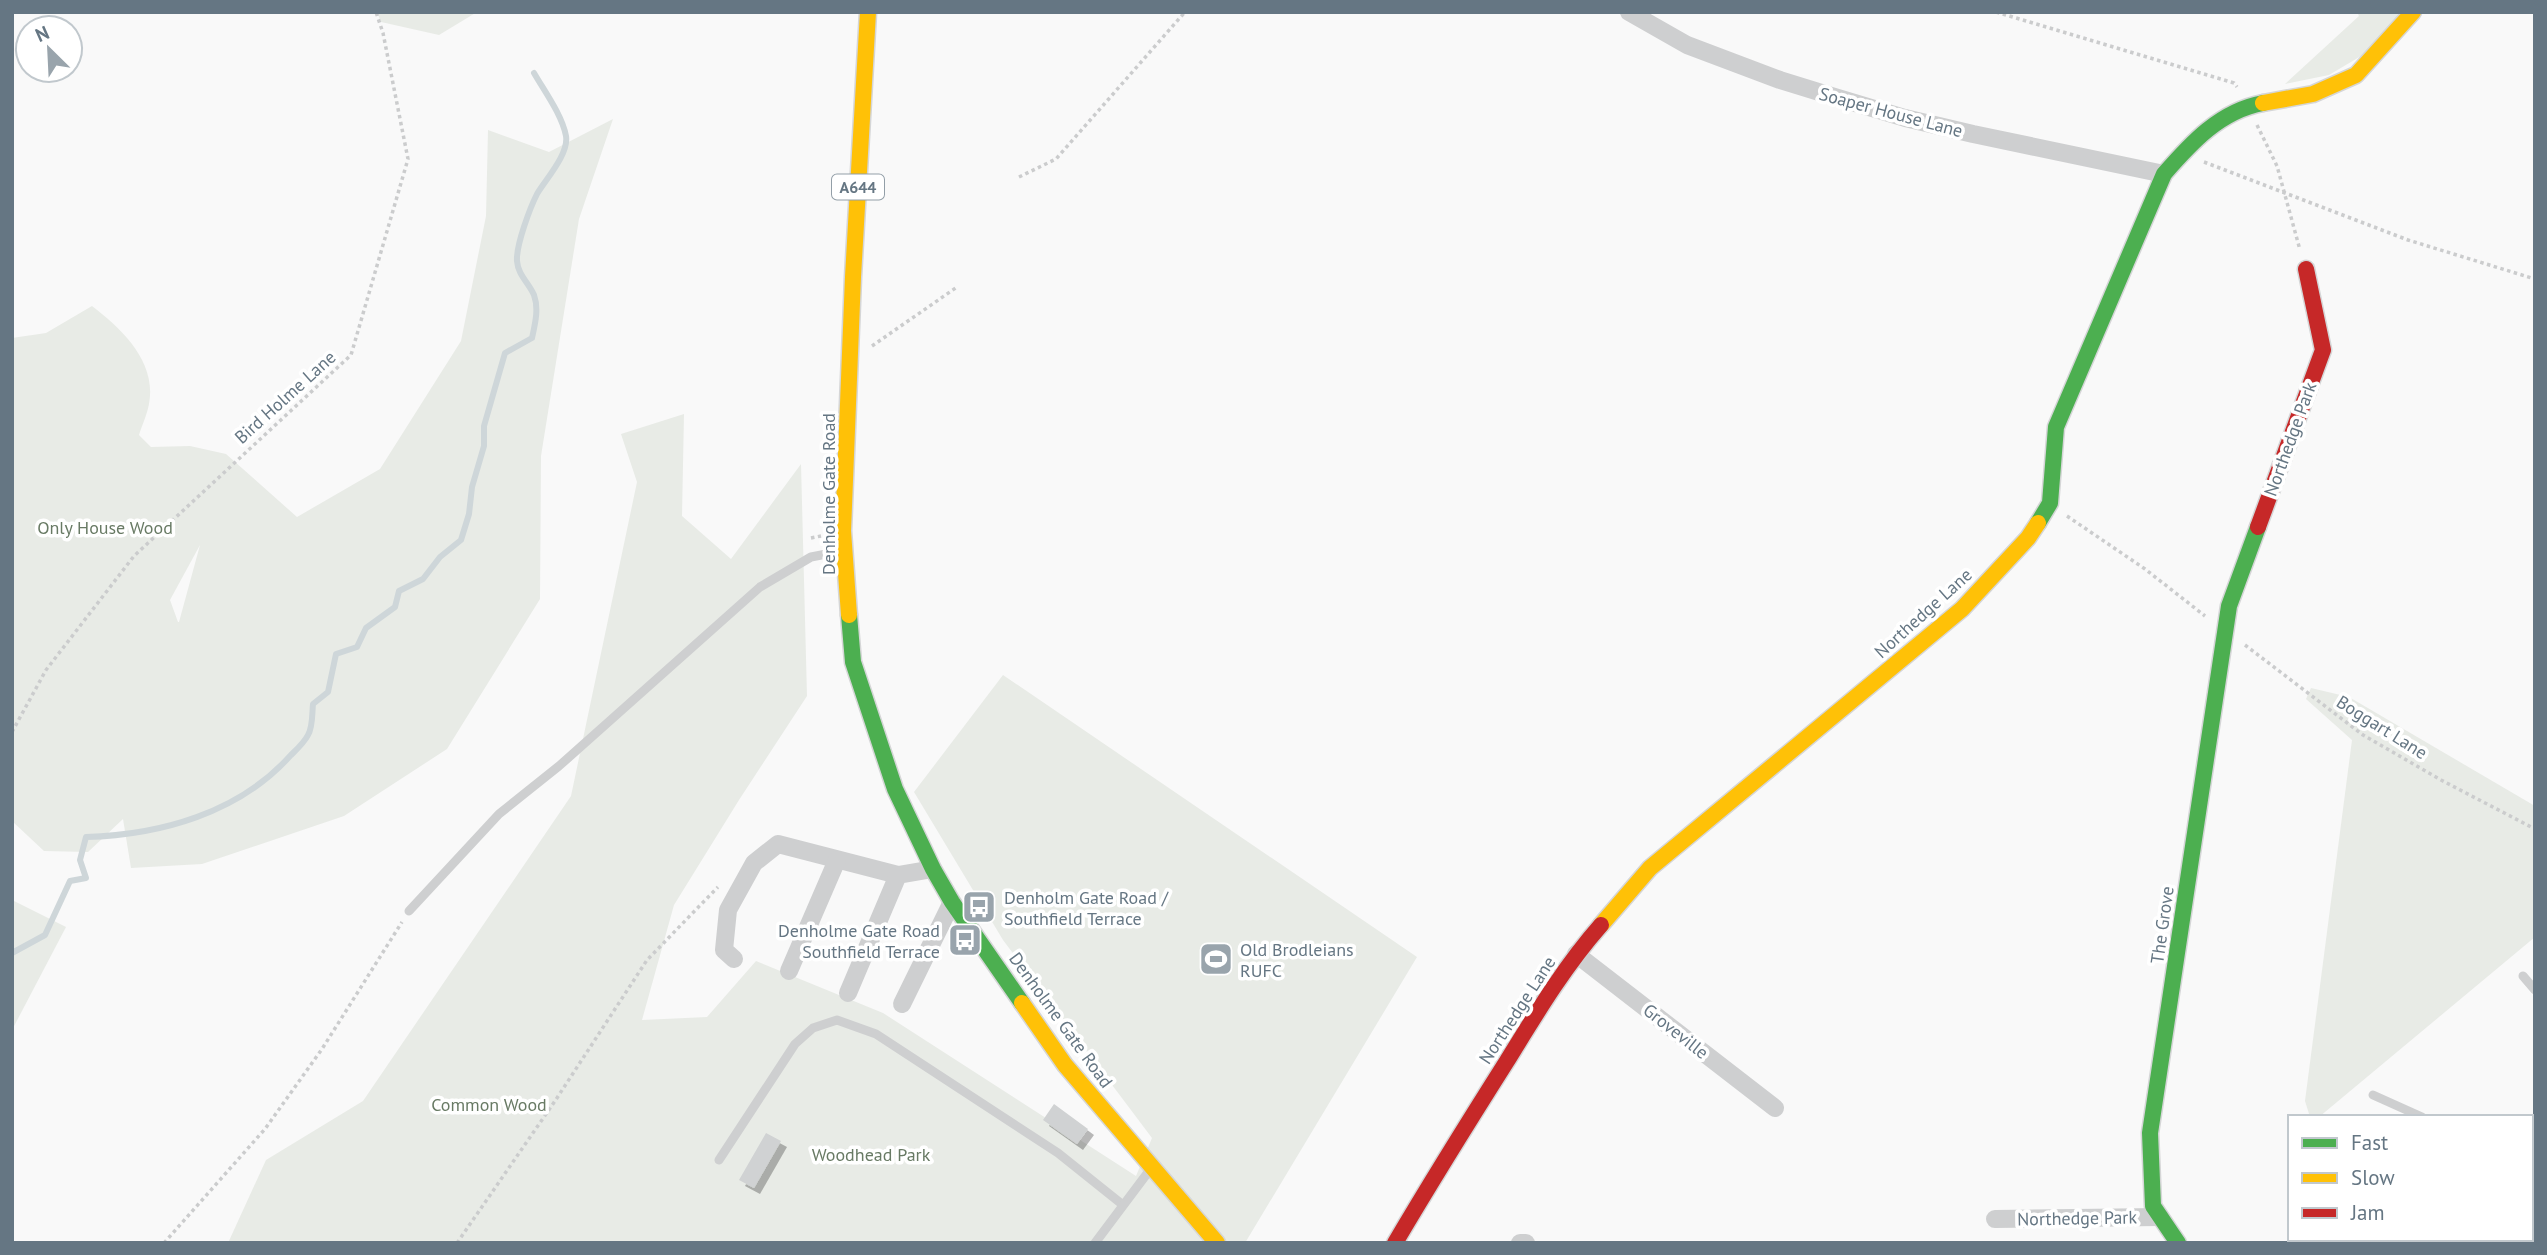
<svg xmlns="http://www.w3.org/2000/svg" width="2547" height="1255" viewBox="0 0 2547 1255" font-family="'PT Sans',sans-serif">
<style>
.green{fill:#e8ebe6;fill-rule:evenodd}
.lines{fill:none;stroke-linecap:round;stroke-linejoin:round}
.stream{stroke:#ced6d9;stroke-width:6}
.building{fill:#d0d2d3;filter:url(#shadow)}
.fast-casing{stroke:#d5d6d7;stroke-width:19}
.slow-casing{stroke:#d5d6d7;stroke-width:19}
.jam-casing{stroke:#d5d6d7;stroke-width:19}
.path{stroke:#cbcccd;stroke-width:3.5;stroke-dasharray:3.5 3.5;stroke-linecap:butt}
.lane{stroke:#cecfd0;stroke-width:9}
.street{stroke:#cecfd0;stroke-width:18}
.fast{stroke:#4caf50;stroke-width:16}
.slow{stroke:#ffc107;stroke-width:16}
.jam{stroke:#c62828;stroke-width:16}
.labels{text-anchor:middle;dominant-baseline:central;stroke-width:7;stroke-linejoin:round;paint-order:stroke}
.shield{fill:#fff;stroke:#939fa8;stroke-width:2}
.shield-label{font-size:16px;font-weight:bold;fill:#657683}
.street-label{font-size:18px;fill:#657683;stroke:#fff}
.park-label{font-size:18px;fill:#687a64;stroke:#fff}
.poi-label{font-size:18px;fill:#657683;stroke:#fff;text-anchor:start}
</style>
<defs>
<filter id="shadow"><feDropShadow dx="6" dy="6" stdDeviation="0" flood-color="#0004"/></filter>
</defs>
<rect width="100%" height="100%" fill="#f9f9f9"/>
<g class="green">
<polygon points="377,12 477,12 439,35 381,22"/>
<polygon points="2357,12 2406,12 2361,56 2329,75 2285,84 2359,16"/>
<path d="M613,119L579,219L541,456L540,599L447,749L344,816L202,864L131,868L123,819L88,852L44,851L12,821V338L46,333L92,306C122,329 157,362 149,404C147,415 142,425 139,435L151,447L190,446L226,454L297,517L380,469L461,341L486,216L488,130L549,152ZM200,545L179,622H178L170,600Z"/>
<polygon points="684,414 682,516 731,559 801,464 807,696 739,800 674,905 642,1020 707,1017 756,961 883,1013 1136,1176 1152,1138 1003,940 914,792 1003,675 1417,957 1245,1243 228,1243 266,1160 363,1101 571,796 637,482 621,434"/>
<polygon points="2311,688 2349,697 2535,806 2535,937 2319,1117 2310,1117 2305,1101 2352,740 2306,699"/>
<polygon points="12,900 66,927 12,1030"/>
</g>
<g class="lines">
<path class="stream" d="M12,953L45,935L70,881L86,878L80,860L86,837C160,835 239,813 290,756C296,750 304,743 308,735C313,727 312,713 313,704L328,692L336,654L357,647L366,628L395,607L399,591L423,579L440,557L461,540L469,514L472,487L484,446V426L505,353L532,338C535,324 539,309 534,295C529,283 518,275 517,261C516,245 530,208 537,194C546,179 569,154 566,136C562,115 545,92 534,73"/>
</g>
<g class="building">
<polygon points="1054,1104 1088,1129 1077,1144 1043,1120"/>
<polygon points="766,1133 781,1141 754,1188 739,1180"/>
</g>
<g class="lines">
<defs>
<g id="fast">
<path d="M2038,523L2050,503L2056,427L2164,174C2191,143 2220,111 2263,103"/>
<polyline points="849,615 853,662 895,789 933,869 952,902 1022,1003"/>
<polyline points="2178,1243 2153,1206 2150,1133 2229,606 2258,527"/>
</g>
<g id="slow">
<polyline points="2263,103 2313,94 2356,75 2413,12"/>
<polyline points="849,615 843,531 853,277 868,12"/>
<polyline points="1601,925 1650,868 1962,609 2028,538 2038,523"/>
<polyline points="1022,1003 1065,1065 1217,1243"/>
</g>
<g id="jam">
<polyline points="2258,527 2323,350 2306,269"/>
<path d="M1395,1243C1431,1182 1469,1121 1507,1061C1536,1014 1564,967 1601,925"/>
</g>
</defs>
<use href="#fast" class="fast-casing"/>
<use href="#slow" class="slow-casing"/>
<use href="#jam" class="jam-casing"/>
<g class="path">
<polyline points="1996,12 2234,83 2237,87"/>
<polyline points="2257,125 2277,166 2300,250"/>
<polyline points="2204,162 2408,240 2535,279"/>
<polyline points="1019,177 1056,159 1185,12"/>
<polyline points="872,346 957,287"/>
<polyline points="2067,516 2145,569 2205,616"/>
<polyline points="811,538 821,536"/>
<polyline points="2245,645 2363,735 2441,780 2535,829"/>
<polyline points="12,732 46,670 134,556 351,355 408,159 383,33 376,12"/>
<polyline points="164,1243 265,1129 322,1049 402,922"/>
<polyline points="457,1243 555,1101 647,960 718,887"/>
</g>
<g class="lane">
<polyline points="409,911 499,814 559,766 760,587 811,557 842,551"/>
<polyline points="2523,976 2535,990"/>
<polyline points="2373,1095 2422,1117"/>
<polyline points="719,1160 795,1044 813,1028 837,1020 876,1034 1058,1153 1123,1205"/>
<polyline points="2531,1196 2535,1199"/>
<polyline points="1095,1243 1149,1171"/>
</g>
<g class="street">
<polyline points="1629,12 1687,45 1780,80 1835,97 1905,118 1973,134 2164,174"/>
<polyline points="1576,954 1775,1108"/>
<polyline points="734,959 724,950 728,910 754,863 778,844 898,875"/>
<polyline points="789,971 837,860"/>
<polyline points="848,993 898,875 933,869"/>
<polyline points="902,1004 952,902"/>
<polyline points="1995,1219 2160,1217"/>
<polyline points="1520,1243 1526,1243"/>
</g>
<use href="#fast" class="fast"/>
<use href="#slow" class="slow"/>
<use href="#jam" class="jam"/>
</g>
<defs>
<symbol id="bus-square" viewBox="-11 -11 22 22"><rect x="-9" y="-9" width="18" height="18" rx="4" fill="#99a4ac" stroke="#fff"/><path d="M-5-6H5V4H4V6H2V4H-2V6H-4V4H-5ZM-3.5-4V0h7V-4ZM-3.5 1.2v1.5H-2V1.2ZM2 1.2v1.5H3.5V1.2Z" fill="#fff"/></symbol>
<symbol id="stadium-square" viewBox="-11 -11 22 22"><rect x="-9" y="-9" width="18" height="18" rx="4" fill="#99a4ac" stroke="#fff"/><path d="M0-5a6.5 5 0 1 0 0 10a6.5 5 0 1 0 0-10ZM-3.5-1.8h7v3.6h-7Z" fill="#fff"/></symbol>
</defs>
<g fill-rule="evenodd">
<use href="#bus-square" x="960" y="888" width="38" height="38"/>
<use href="#bus-square" x="946" y="921" width="38" height="38"/>
<use href="#stadium-square" x="1197" y="940" width="38" height="38"/>
</g>
<g class="labels">
<rect class="shield" x="832" y="174.5" width="52" height="25" rx="5"/>
<g class="shield-label">
<text x="858" y="187">A644</text>
</g>
<g class="street-label">
<text transform="translate(1891 112) rotate(15)">Soaper House Lane</text>
<text transform="translate(285 397) rotate(-42)">Bird Holme Lane</text>
<text transform="translate(2290 439) rotate(-70)">Northedge Park</text>
<text transform="translate(828 494) rotate(-90)">Denholme Gate Road</text>
<text transform="translate(1923 613) rotate(-42)">Northedge Lane</text>
<text transform="translate(2382 727) rotate(32)">Boggart Lane</text>
<text transform="translate(2162 925) rotate(-82)">The Grove</text>
<text transform="translate(1517 1010) rotate(-57)">Northedge Lane</text>
<text transform="translate(1061 1020) rotate(54)">Denholme Gate Road</text>
<text transform="translate(1676 1031) rotate(38)">Groveville</text>
<text transform="translate(2077 1218) rotate(-1)">Northedge Park</text>
</g>
<g class="park-label">
<text x="105" y="527">Only House Wood</text>
<text x="489" y="1104">Common Wood</text>
<text x="871" y="1154">Woodhead Park</text>
</g>
<g class="poi-label">
<text x="1004" y="897">Denholm Gate Road /<tspan x="1004" dy="21">Southfield Terrace</tspan></text>
<text x="940" y="930" text-anchor="end">Denholme Gate Road<tspan x="940" dy="21">Southfield Terrace</tspan></text>
<text x="1240" y="949">Old Brodleians<tspan x="1240" dy="21">RUFC</tspan></text>
</g>
</g>
<rect width="2547" height="1255" fill="none" stroke="#657683" stroke-width="28"/>
<rect x="2288" y="1115" width="245" height="126" fill="#ffffff" stroke="#c1c8cd" stroke-width="2"/>
<rect x="2302" y="1138" width="35" height="10" fill="#4caf50" stroke="#c1c8cd" stroke-width="2"/>
<text x="2351" y="1150" font-size="21" fill="#657683">Fast</text>
<rect x="2302" y="1173" width="35" height="10" fill="#ffc107" stroke="#c1c8cd" stroke-width="2"/>
<text x="2351" y="1185" font-size="21" fill="#657683">Slow</text>
<rect x="2302" y="1208" width="35" height="10" fill="#c62828" stroke="#c1c8cd" stroke-width="2"/>
<text x="2351" y="1220" font-size="21" fill="#657683">Jam</text>
<g transform="translate(49 49) rotate(336)"><circle r="33" fill="#ffffff" stroke="#c1c8cd" stroke-width="2"/>
<path d="M0-5L12 26L0 18L-12 26Z" fill="#99a4ac"/>
<text y="-10" font-size="19" font-weight="bold" text-anchor="middle" fill="#657683">N</text>
</g>
</svg>
